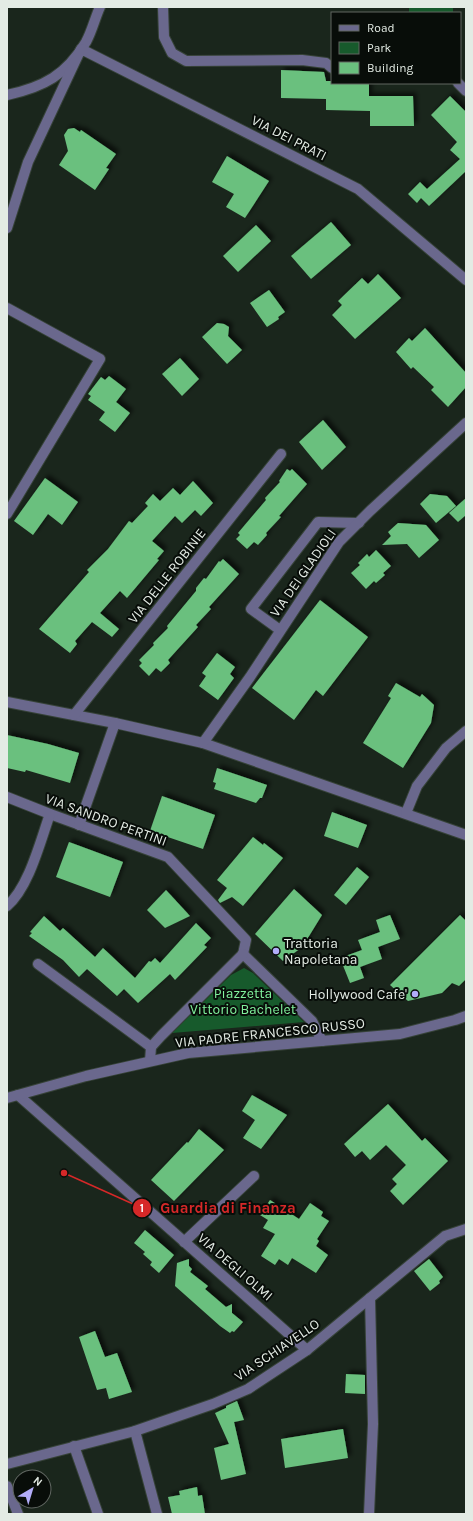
<svg xmlns="http://www.w3.org/2000/svg" width="473" height="1521" viewBox="0 0 473 1521" font-family="Karla,sans-serif">
<style>
.green{fill:#175a2c}
.building{fill:#6ac07e;filter:url(#shadow)}
.lines{fill:none;stroke-linecap:round;stroke-linejoin:round}
.minor-casing{stroke:#364238;stroke-width:12}
.minor{stroke:#6a688d;stroke-width:10}
.poi-dot{fill:#b2adf9;stroke:#080d09;stroke-width:1.5}
.labels{text-anchor:middle;dominant-baseline:central;stroke-width:4;stroke-linejoin:round;paint-order:stroke}
.street-label{font-size:14px;fill:#e3ebe4;stroke:#080d09}
.poi-label{font-size:14px;fill:#e3ebe4;stroke:#080d09;text-anchor:start}
.park-label{font-size:14px;fill:#81f29d;stroke:#080d09}
.leader{fill:none;stroke:#d62828;stroke-width:1.5}
.callout-dot{fill:#d62828;stroke:#080d09;stroke-width:1.5}
.mark-label{font-size:12px;text-anchor:middle;font-weight:bold;fill:#fff}
.callout-label{font-size:15px;text-anchor:middle;font-weight:bold;fill:#d62828;stroke:#080d09;stroke-width:4;stroke-linejoin:round;paint-order:stroke}
</style>
<defs>
<filter id="shadow"><feDropShadow dx="3.5" dy="-3.5" stdDeviation="2" flood-color="#0009"/></filter>
</defs>
<rect width="100%" height="100%" fill="#1a261c"/>
<g class="green">
<rect x="409" y="7" width="44" height="6"/>
<polygon points="244,968 253,973 304,1022 172,1033 231,975"/>
</g>
<g class="building">
<polygon points="281,70 324,72 326,81 332,81 332,83 369,84 369,96 413,96 414,126 370,126 370,111 326,110 326,99 281,98"/>
<polygon points="450,96 466,112 466,171 429,206 421,198 417,203 408,194 420,182 427,189 460,159 450,150 457,142 431,115"/>
<polygon points="74,128 80,132 81,130 116,154 106,168 109,169 95,190 59,165 68,151 64,135 68,129"/>
<polygon points="227,156 269,181 245,218 226,207 234,194 212,182"/>
<polygon points="331,222 351,245 311,279 291,256"/>
<polygon points="256,225 271,241 238,272 223,256"/>
<polygon points="378,274 401,298 355,339 332,315 342,305 338,301 362,278 368,284"/>
<polygon points="269,290 285,312 278,317 279,319 267,327 250,303"/>
<polygon points="217,323 224,324 229,327 228,336 242,350 227,364 202,337"/>
<polygon points="425,328 466,373 466,387 448,407 431,390 434,387 413,367 411,369 396,352 409,338 412,341"/>
<polygon points="180,358 199,379 182,396 162,374"/>
<polygon points="109,376 126,389 116,402 130,413 115,432 99,420 105,412 88,400 91,396 88,394 101,377 105,380"/>
<polygon points="323,420 346,447 322,470 299,442"/>
<polygon points="287,469 290,471 292,469 307,484 279,516 281,517 266,533 267,535 258,545 254,542 247,549 236,539 240,535 238,533 266,500 265,498 280,482 279,481"/>
<polygon points="45,478 78,502 62,525 48,514 33,535 14,521"/>
<polygon points="193,481 213,503 201,516 195,510 182,523 175,516 152,541 164,551 157,559 159,560 127,598 120,591 100,613 119,629 112,637 92,622 75,641 77,644 70,653 39,629 89,572 87,570 108,549 129,521 132,523 148,506 145,503 153,494 160,501 173,488 180,495"/>
<polygon points="430,494 447,496 456,506 436,523 420,504"/>
<polygon points="466,498 466,515 458,522 449,513"/>
<polygon points="398,523 426,525 439,540 419,558 407,544 382,545 391,536 388,532"/>
<polygon points="376,550 391,566 383,573 385,575 376,583 374,581 366,589 351,573 360,565 358,563 367,554 369,557"/>
<polygon points="223,559 239,574 209,607 211,609 196,625 198,627 168,660 170,663 161,672 156,668 149,676 139,666 142,663 139,660 154,645 153,643 168,628 167,626 196,591 196,588 204,578 206,579 219,561 220,562"/>
<polygon points="320,600 368,637 323,696 316,690 294,720 252,688"/>
<polygon points="217,653 235,667 230,674 234,678 218,700 199,686 206,676 202,673"/>
<polygon points="396,683 420,697 422,694 434,705 431,723 403,768 363,743 391,698 388,696"/>
<polygon points="7,735 48,744 79,753 70,783 26,770 25,772 7,768"/>
<polygon points="217,768 267,785 262,798 260,798 256,803 214,789 216,783 213,782"/>
<polygon points="162,796 215,815 203,849 150,831"/>
<polygon points="332,812 367,825 358,848 324,836"/>
<polygon points="253,837 263,845 264,843 283,858 243,906 232,897 220,903 218,900 227,888 217,880"/>
<polygon points="69,842 123,862 110,897 56,877"/>
<polygon points="357,867 369,877 346,905 334,895"/>
<polygon points="294,889 322,915 306,941 308,943 283,961 255,934"/>
<polygon points="166,890 190,916 165,928 147,910"/>
<polygon points="390,915 400,939 378,947 382,959 360,967 364,978 350,983 340,958 362,950 358,940 380,932 376,920"/>
<polygon points="460,915 466,921 466,979 459,986 452,983 442,993 408,1001 390,985"/>
<polygon points="44,916 60,931 63,928 95,957 103,948 135,978 149,961 151,962 155,958 160,963 196,923 211,938 204,945 207,947 175,980 170,974 138,1003 124,989 117,996 87,969 79,977 63,960 29,936 32,933 30,932"/>
<polygon points="252,1095 287,1115 261,1149 243,1138 255,1120 242,1111"/>
<polygon points="388,1104 422,1141 425,1138 448,1161 403,1205 390,1191 397,1184 392,1179 406,1165 386,1145 370,1160 362,1151 355,1157 344,1144"/>
<polygon points="199,1129 224,1150 174,1201 151,1180 187,1142 188,1143"/>
<polygon points="270,1200 299,1219 310,1203 323,1212 321,1216 329,1221 317,1239 319,1241 316,1246 328,1255 316,1273 292,1258 288,1265 279,1259 275,1265 261,1256 275,1234 263,1228 268,1220 260,1215"/>
<polygon points="145,1230 174,1255 159,1273 150,1265 152,1262 143,1254 145,1252 134,1243"/>
<polygon points="189,1259 189,1266 192,1269 190,1272 208,1286 205,1289 226,1307 232,1304 232,1313 243,1322 234,1332 232,1331 230,1333 220,1326 175,1286 177,1263"/>
<polygon points="429,1259 443,1277 439,1281 440,1283 430,1291 414,1271"/>
<polygon points="95,1331 105,1357 117,1353 132,1392 109,1399 106,1388 97,1390 79,1337"/>
<polygon points="346,1374 365,1375 365,1394 345,1393"/>
<polygon points="237,1401 244,1420 234,1422 246,1474 221,1480 214,1448 229,1444 215,1413 226,1408 226,1406"/>
<polygon points="343,1429 348,1458 285,1468 281,1439"/>
<polygon points="197,1487 198,1496 202,1495 205,1514 172,1514 168,1497 180,1495 179,1491"/>
</g>
<g class="lines">
<defs>
<g id="minor">
<polyline points="163,7 164,37 172,53 186,61 302,60 326,63 332,68"/>
<polyline points="458,83 466,91"/>
<path d="M7,95C44,87 66,75 86,42C92,31 95,18 100,7"/>
<polyline points="7,228 28,162 81,49 358,189 466,280"/>
<polyline points="7,308 100,359 7,514"/>
<polyline points="280,630 251,609 318,522 359,523"/>
<polyline points="7,702 115,723 203,743 466,835"/>
<polyline points="74,715 281,454"/>
<polyline points="203,743 250,677 339,542 370,511 466,423"/>
<polyline points="7,797 50,814 168,857 246,940 243,954"/>
<polyline points="406,813 417,786 446,748 466,731"/>
<polyline points="79,825 115,723"/>
<path d="M7,906C29,887 40,842 50,814"/>
<polyline points="243,954 312,1021 322,1041"/>
<polyline points="38,964 151,1047"/>
<polyline points="150,1061 151,1047 161,1036 243,954"/>
<polyline points="18,1095 307,1350"/>
<polyline points="7,1098 86,1076 188,1053 400,1034 455,1020 466,1016"/>
<polyline points="184,1242 254,1176"/>
<polyline points="135,1431 157,1514"/>
<polyline points="74,1446 98,1514"/>
<polyline points="7,1464 135,1431 213,1404 248,1389 307,1350 445,1236 466,1229"/>
<polyline points="7,1486 18,1514"/>
<polyline points="369,1514 373,1424 370,1298"/>
</g>
</defs>
<use href="#minor" class="minor-casing"/>
<use href="#minor" class="minor"/>
</g>
<g class="poi-dot">
<circle cx="276" cy="951" r="4"/>
<circle cx="415" cy="994" r="4"/>
</g>
<g class="labels">
<g class="street-label">
<text transform="translate(289 138) rotate(27)">VIA DEI PRATI</text>
<text transform="translate(303 573) rotate(-55)">VIA DEI GLADIOLI</text>
<text transform="translate(167 576) rotate(-52)">VIA DELLE ROBINIE</text>
<text transform="translate(106 820) rotate(20)">VIA SANDRO PERTINI</text>
<text transform="translate(270 1033) rotate(-6)">VIA PADRE FRANCESCO RUSSO</text>
<text transform="translate(235 1267) rotate(41)">VIA DEGLI OLMI</text>
<text transform="translate(277 1350) rotate(-34)">VIA SCHIAVELLO</text>
</g>
<g class="poi-label">
<text x="284" y="943">Trattoria<tspan x="284" dy="16">Napoletana</tspan></text>
<text x="407" y="994" text-anchor="end">Hollywood Cafe'</text>
</g>
<g class="park-label">
<text x="243" y="993">Piazzetta<tspan x="243" dy="16">Vittorio Bachelet</tspan></text>
</g>
</g>
<path class="leader" d="M64 1173L142 1208"/>
<g class="callout-dot">
<circle cx="64" cy="1173" r="4"/>
<circle cx="142" cy="1208" r="10"/>
</g>
<g class="mark-label">
<text x="142" y="1212">1</text>
</g>
<g class="callout-label">
<text x="228" y="1213">Guardia di Finanza</text>
</g>
<rect width="473" height="1521" fill="none" stroke="#e3ebe4" stroke-width="16"/>
<rect x="331" y="12" width="130" height="72" fill="#080d09" stroke="#606661"/>
<rect x="339" y="25" width="20" height="6" fill="#6a688d" stroke="#606661"/>
<text x="367" y="32" font-size="12" fill="#e3ebe4">Road</text>
<rect x="339" y="42" width="20" height="12" fill="#175a2c" stroke="#606661"/>
<text x="367" y="52" font-size="12" fill="#e3ebe4">Park</text>
<rect x="339" y="62" width="20" height="12" fill="#6ac07e" stroke="#606661"/>
<text x="367" y="72" font-size="12" fill="#e3ebe4">Building</text>
<g transform="translate(32 1489) rotate(38)"><circle r="19" fill="#080d09" stroke="#606661"/>
<path d="M0-3L7 15L0 10L-7 15Z" fill="#b2adf9"/>
<text y="-6" font-size="11" font-weight="bold" text-anchor="middle" fill="#e3ebe4">N</text>
</g>
</svg>
